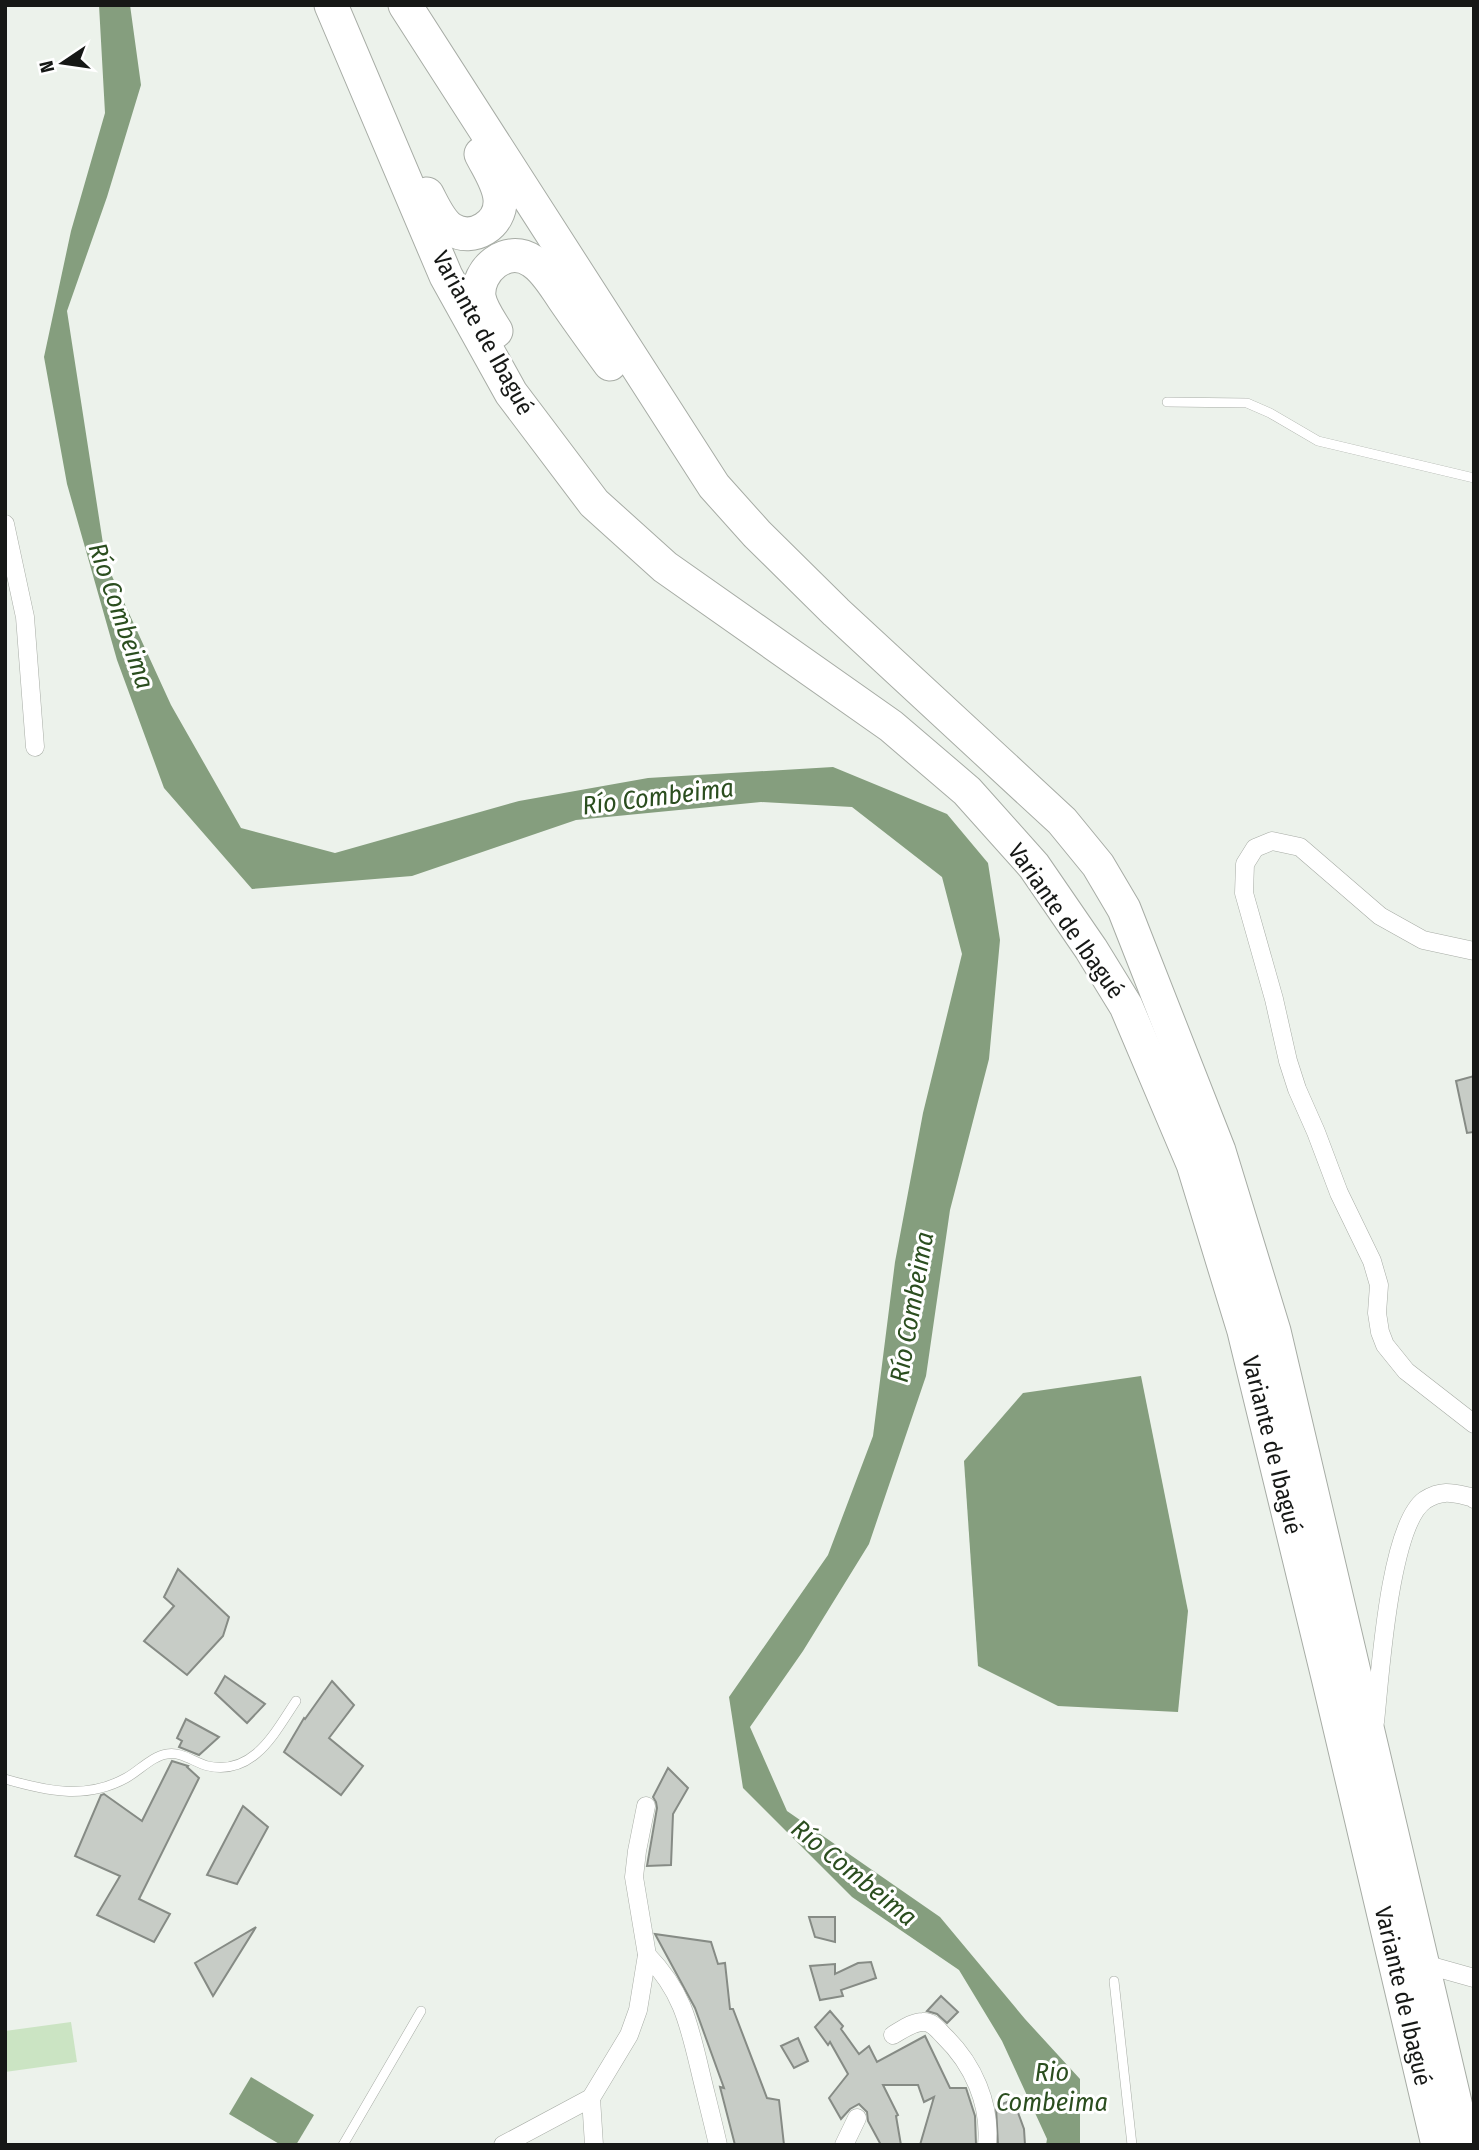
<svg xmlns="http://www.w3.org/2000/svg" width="1479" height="2150" viewBox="0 0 1479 2150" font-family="'Fira Sans Condensed',sans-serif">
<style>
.green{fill:#cbe4c3}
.water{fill:#859e7e}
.building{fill:#c7ccc6;stroke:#868b85;stroke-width:2}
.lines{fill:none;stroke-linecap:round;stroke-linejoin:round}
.lane-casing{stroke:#a7aca5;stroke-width:10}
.street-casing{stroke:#a7aca5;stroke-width:19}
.highway-casing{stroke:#a7aca5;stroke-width:35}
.lane{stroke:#fff;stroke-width:9}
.street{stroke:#fff;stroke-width:18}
.highway{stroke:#fff;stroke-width:33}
.labels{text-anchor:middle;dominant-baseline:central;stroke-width:6;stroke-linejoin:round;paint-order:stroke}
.street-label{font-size:24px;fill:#161816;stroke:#fff}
.water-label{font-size:26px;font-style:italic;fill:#2b4e1f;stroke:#fff}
</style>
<rect width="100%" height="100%" fill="#ecf2eb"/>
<polygon class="green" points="71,2022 77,2062 5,2072 5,2031"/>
<g class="water">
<polygon points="99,5 130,5 141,85 107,197 67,311 106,563 171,705 241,828 335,853 519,801 648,778 833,767 947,814 988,863 1000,940 989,1059 950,1210 926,1376 869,1544 803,1651 750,1727 787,1811 940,1917 1025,2019 1080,2079 1080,2145 1046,2145 1047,2139 1002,2041 959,1970 852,1897 743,1788 729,1697 828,1555 873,1436 895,1262 923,1113 962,954 942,877 852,807 761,802 576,820 412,876 252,889 164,788 117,660 67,484 44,357 71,231 105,113"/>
<polygon points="1141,1376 1188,1611 1178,1712 1058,1706 978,1666 964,1461 1023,1393"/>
<polygon points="251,2077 314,2115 296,2145 281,2145 229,2114"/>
</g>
<g class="building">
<polygon points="1474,1076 1474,1132 1467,1133 1456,1081"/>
<polygon points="178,1569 229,1617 223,1636 187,1675 144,1641 174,1606 164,1597"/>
<polygon points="225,1676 265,1704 247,1723 215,1693"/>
<polygon points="332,1681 354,1705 329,1738 363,1766 341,1795 284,1752 304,1718 305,1719"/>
<polygon points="186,1719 219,1737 199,1755 179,1747 182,1741 177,1738"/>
<polygon points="172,1761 188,1766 187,1767 199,1778 139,1899 170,1914 154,1942 97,1915 120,1876 75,1856 101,1795 104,1794 142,1821"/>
<polygon points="668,1768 688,1788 673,1814 671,1865 647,1866 657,1808 656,1802 653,1797"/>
<polygon points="243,1806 268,1827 237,1884 207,1875"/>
<polygon points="809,1917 835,1917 835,1942 815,1937"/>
<polygon points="256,1927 213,1996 195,1963"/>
<polygon points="655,1934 711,1942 718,1964 725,1963 730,2009 733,2009 767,2098 779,2100 784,2145 735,2145 720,2087 724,2088 695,2008"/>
<polygon points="871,1962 876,1978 841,1990 843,1996 820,2000 810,1966 835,1964 835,1974 858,1963"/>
<polygon points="941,1996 958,2012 947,2023 937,2014 927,2011"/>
<polygon points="830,2011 843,2026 841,2029 859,2054 869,2046 877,2062 925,2036 950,2088 966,2088 975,2116 976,2145 920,2145 934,2097 924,2102 918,2085 883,2085 898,2115 896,2116 901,2145 881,2145 868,2121 867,2112 859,2104 850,2109 841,2119 829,2098 848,2074 830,2042 828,2045 815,2027"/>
<polygon points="798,2038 808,2061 794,2068 781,2046"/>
<polygon points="1013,2099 1024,2129 1025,2145 998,2145 996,2107"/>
</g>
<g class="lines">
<defs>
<g id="lane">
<polyline points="1167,402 1247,403 1270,413 1318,441 1474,478"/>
<path d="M5,1779C46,1791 86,1800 126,1778C139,1771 152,1756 167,1754C181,1751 195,1763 208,1766C254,1776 275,1732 296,1701"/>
<polyline points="1114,1981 1132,2145"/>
<polyline points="343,2145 421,2011"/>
</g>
<g id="street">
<polyline points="5,524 25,617 35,747"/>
<polyline points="1474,951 1423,940 1380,916 1300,847 1272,841 1255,848 1245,864 1244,893 1274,999 1288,1061 1297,1089 1316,1132 1339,1193 1372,1261 1379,1285 1377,1313 1380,1332 1385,1345 1406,1371 1474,1424"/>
<path d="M1375,1722C1380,1677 1389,1525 1425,1500C1442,1489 1453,1493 1471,1497L1474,1499"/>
<path d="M647,1955C681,1990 688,2020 699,2066C705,2092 712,2118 718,2145"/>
<polyline points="1424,1964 1474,1978"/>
<path d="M893,2035C902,2030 912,2022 923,2022C932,2021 938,2030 944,2036C973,2064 991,2104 987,2145"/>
<polyline points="591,2098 594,2145"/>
<polyline points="503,2145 591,2098 629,2035 638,2010 647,1955 634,1877 637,1851 646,1806"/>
<polyline points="844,2145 857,2118"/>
</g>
<g id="highway">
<polyline points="331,5 446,276 511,393 594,503 665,567 891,726 967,791 1034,866 1091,949 1126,1006 1193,1164 1244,1331 1328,1677 1438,2145"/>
<polyline points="405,5 714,486 757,534 836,612 1062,821 1098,865 1124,909 1219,1151 1274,1331 1465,2145"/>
<path d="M427,194C433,205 440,222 451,229C473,243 502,224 500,199C499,184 488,168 481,154"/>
<path d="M496,331C490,321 481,309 479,297C476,270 507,244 532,261C545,269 554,285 563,298C578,320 594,342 610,364"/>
</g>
</defs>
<use href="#lane" class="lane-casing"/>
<use href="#street" class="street-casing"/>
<use href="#highway" class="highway-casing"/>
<use href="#lane" class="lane"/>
<use href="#street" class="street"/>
<use href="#highway" class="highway"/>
</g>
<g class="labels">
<g class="street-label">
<text transform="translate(483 333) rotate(61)">Variante de Ibagué</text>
<text transform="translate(1066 921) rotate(55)">Variante de Ibagué</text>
<text transform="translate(1272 1445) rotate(76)">Variante de Ibagué</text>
<text transform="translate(1403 1996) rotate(77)">Variante de Ibagué</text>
</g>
<g class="water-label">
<text transform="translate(121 616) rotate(71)">Río Combeima</text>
<text transform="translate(658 797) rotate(-7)">Río Combeima</text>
<text transform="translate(912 1307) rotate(-80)">Río Combeima</text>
<text transform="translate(854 1873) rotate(39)">Río Combeima</text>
<text x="1052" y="2072">Rio<tspan x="1052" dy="30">Combeima</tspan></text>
</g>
</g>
<rect width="1479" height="2150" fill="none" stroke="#161816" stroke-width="14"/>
<g transform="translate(63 63) rotate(257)" stroke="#ffffff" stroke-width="5" paint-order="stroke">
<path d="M0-5L12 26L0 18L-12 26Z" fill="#161816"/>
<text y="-10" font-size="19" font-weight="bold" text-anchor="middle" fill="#161816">N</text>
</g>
</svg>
